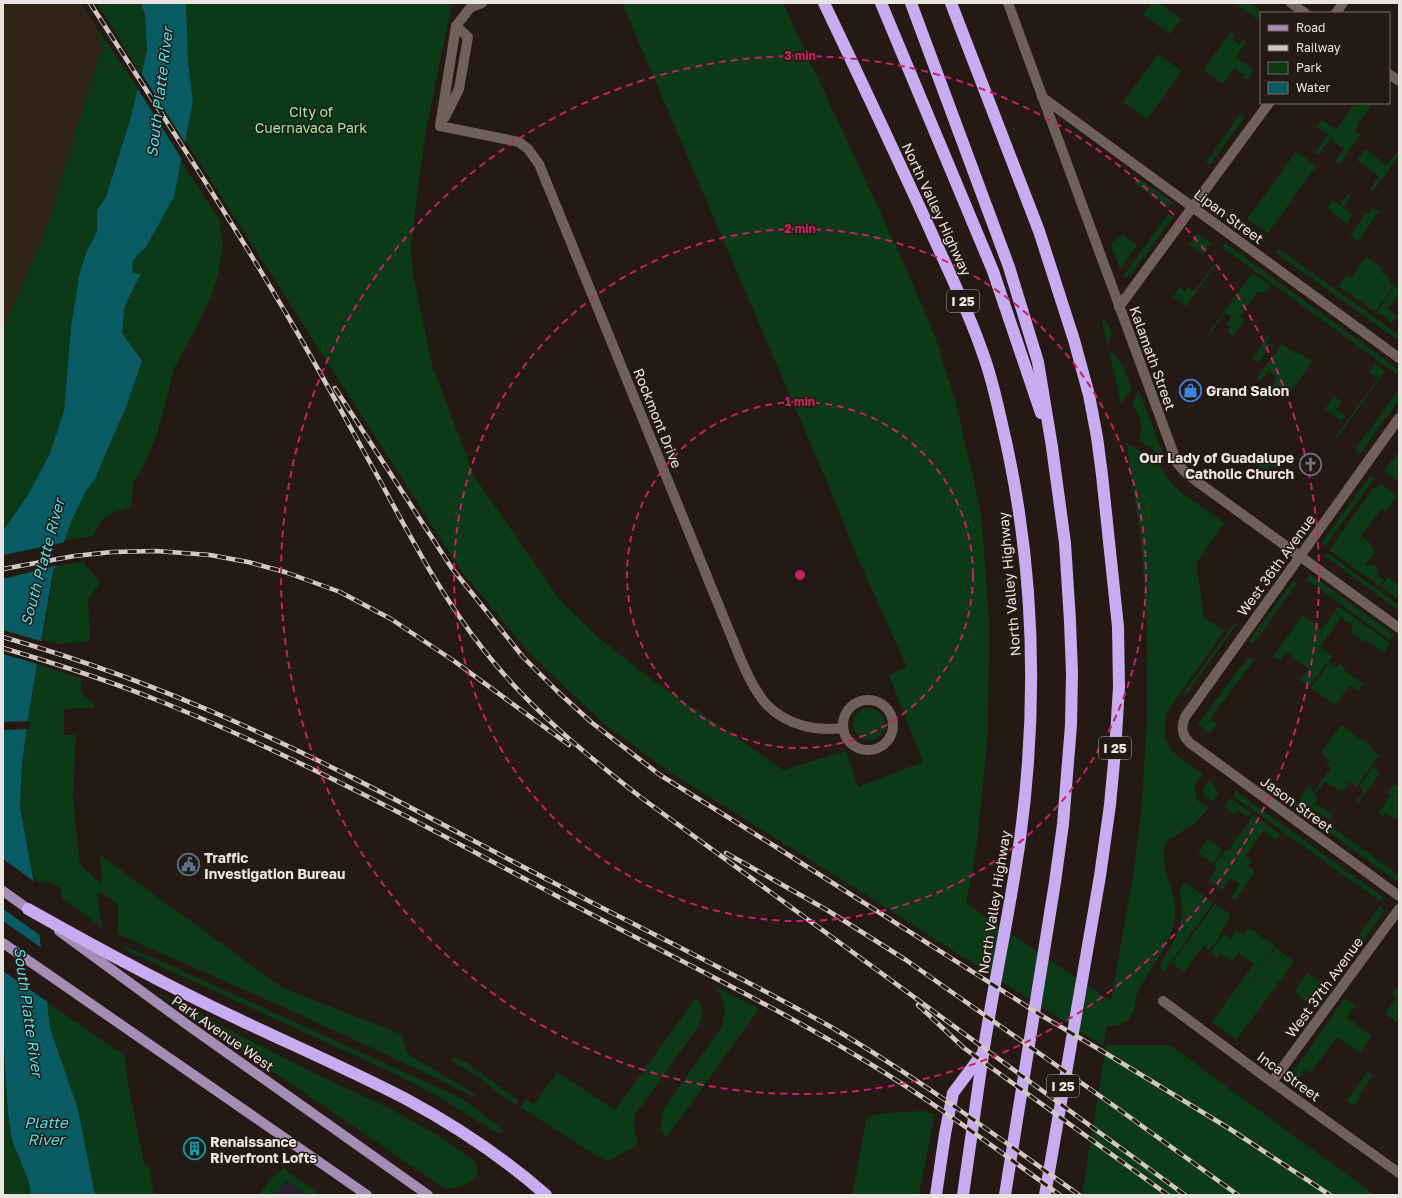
<svg xmlns="http://www.w3.org/2000/svg" width="1402" height="1198" viewBox="0 0 1402 1198" font-family="'Golos Text',sans-serif">
<style>
.commercial{fill:#252030}
.industrial{fill:#312418}
.green{fill:#0c3918}
.water{fill:#085b62}
.pier{fill:#251a13}
.lines{fill:none;stroke-linecap:round;stroke-linejoin:round}
.minor{stroke:#6f6159;stroke-width:10}
.primary{stroke:#a48db4;stroke-width:10}
.motorway{stroke:#c8abf1;stroke-width:12}
.rail-casing{stroke:#d1c8c4;stroke-width:4.5}
.rail{stroke:#251a13;stroke-width:3;stroke-dasharray:9;stroke-linecap:butt}
.ring{fill:none;stroke:#c42262;stroke-width:2;stroke-dasharray:7 5}
.labels{text-anchor:middle;dominant-baseline:central;stroke-width:3;stroke-linejoin:round;paint-order:stroke}
.shield{fill:#251a13;stroke:#b0a7a2;stroke-width:1}
.shield-label{font-size:13px;font-weight:bold;fill:#ebe3df}
.park-label{font-size:14px;fill:#9ae8a6;stroke:#251a13}
.street-label{font-size:14px;fill:#ebe3df;stroke:#251a13}
.poi-label{font-size:14px;font-weight:bold;fill:#ebe3df;stroke:#251a13;text-anchor:start}
.water-label{font-size:15px;font-style:italic;fill:#53deeb;stroke:#251a13}
.centre{fill:#c42262;stroke:#251a13;stroke-width:2}
.ring-label{font-size:12px;text-anchor:middle;font-weight:bold;fill:#c42262;stroke:#251a13;stroke-width:3;stroke-linejoin:round;paint-order:stroke}
</style>
<rect width="100%" height="100%" fill="#251a13"/>
<polygon class="commercial" points="287,1179 309,1195 275,1195"/>
<polygon class="industrial" points="3,3 81,3 96,27 102,48 50,215 42,239 3,329"/>
<g class="green">
<polygon points="97,3 141,3 145,17 147,51 130,120 106,197 97,210 97,232 87,250 71,328 64,411 50,453 28,495 3,531 3,329 42,239 50,215 102,48 96,27 137,87 137,68"/>
<path d="M186,3H452L426,129L411,245L413,274L432,365L474,476L560,600L599,638L651,679L729,732L783,770L846,751L858,787L923,762L889,675L907,667L855,552L838,508L622,3H783L902,259L936,339L956,403L981,513L989,619L988,734L978,835L972,873L966,903L1111,1001L1135,864L1142,801L1147,720V627L1144,578L1140,534L1126,442L1158,463L1171,483L1182,493L1224,523L1196,563L1204,617L1224,631L1167,712C1158,749 1177,756 1203,774L1195,785L1197,800L1209,808L1196,822L1166,842L1164,845C1164,852 1164,860 1165,867C1169,883 1177,900 1175,917C1173,940 1151,967 1140,988C1139,991 1137,993 1136,996C1134,1003 1137,1008 1131,1016C1126,1024 1116,1026 1107,1026L1103,1046L847,883L668,771L601,721L529,653L460,569L185,140L193,102L188,62Z"/>
<polygon points="1152,3 1159,3 1181,19 1170,34 1143,15"/>
<polygon points="1235,3 1250,3 1264,13 1261,13 1261,22"/>
<polygon points="1231,32 1235,35 1232,39 1240,45 1243,40 1246,42 1236,57 1254,70 1247,80 1243,77 1244,75 1234,68 1223,84 1203,70"/>
<polygon points="1158,54 1182,71 1147,119 1123,102"/>
<polygon points="1355,103 1373,103 1357,125 1359,126 1355,132 1360,135 1339,164 1335,161 1344,149 1330,139 1318,155 1315,153 1328,135 1317,127 1322,120 1336,130"/>
<polygon points="1240,114 1245,117 1210,165 1206,162"/>
<polygon points="1365,149 1387,165 1399,150 1399,156 1373,191 1370,189 1379,176 1357,160"/>
<polygon points="1296,152 1316,166 1268,233 1247,219"/>
<path d="M181,161L219,219L223,244L218,275L213,291L199,322L175,366L157,434L144,465L133,483L132,503L130,508C109,513 102,515 94,536L65,540C71,524 77,507 86,492C91,482 96,475 101,465C117,431 129,396 142,362L122,333L125,305L141,275L132,273L133,260L146,247L174,197Z"/>
<polygon points="1140,179 1172,202 1168,208 1134,183"/>
<polygon points="1348,194 1351,196 1343,208 1353,215 1347,224 1327,208 1333,200 1340,205"/>
<polygon points="1220,205 1266,238 1262,242 1216,209"/>
<polygon points="1373,208 1379,212 1358,241 1350,236 1366,213 1368,214"/>
<polygon points="1168,214 1173,217 1130,276 1122,278"/>
<polygon points="1197,233 1211,243 1203,255 1189,245"/>
<polygon points="1123,234 1137,245 1120,269 1111,244"/>
<polygon points="1225,243 1399,370 1399,376 1222,247"/>
<polygon points="1279,249 1399,335 1399,341 1276,253"/>
<polygon points="1366,257 1383,269 1381,272 1391,279 1389,282 1394,286 1375,312 1339,286 1347,275 1351,278"/>
<polygon points="1214,265 1215,266 1186,306 1173,297 1180,287 1185,291 1188,287 1195,291"/>
<polygon points="1252,273 1271,286 1268,291 1257,293 1240,316 1245,320 1233,336 1227,332 1231,327 1226,324 1231,317 1225,313 1209,335 1208,334"/>
<polygon points="1395,286 1399,289 1399,294 1388,309 1397,316 1392,323 1377,312"/>
<path d="M1101,317C1121,336 1104,340 1110,351C1112,354 1115,355 1117,357C1123,364 1128,380 1132,389L1121,403Z"/>
<polygon points="1269,334 1271,335 1266,342 1271,345 1258,363 1252,358"/>
<polygon points="1282,344 1296,354 1298,352 1312,362 1286,398 1271,387 1277,378 1268,371 1260,382 1256,379"/>
<polygon points="1375,364 1385,371 1337,438 1335,437 1378,378 1369,372"/>
<polygon points="1399,389 1399,400 1360,454 1355,450"/>
<path d="M1139,391L1162,451L1160,455L1139,440C1143,424 1141,417 1132,404Z"/>
<polygon points="1334,396 1342,402 1336,410 1345,416 1342,421 1325,409"/>
<polygon points="1399,451 1399,482 1384,471"/>
<polygon points="1268,452 1280,461 1275,469 1270,465 1266,471 1258,466"/>
<polygon points="1370,476 1374,479 1325,546 1321,543"/>
<polygon points="1381,484 1397,496 1385,512 1381,509 1361,536 1370,543 1375,552 1365,565 1377,565 1376,567 1379,570 1376,574 1384,580 1379,586 1329,550 1374,487 1377,489"/>
<polygon points="1327,553 1399,605 1399,611 1325,556"/>
<polygon points="83,562 100,582 88,600 90,641 58,644 42,640 55,566"/>
<polygon points="1310,574 1394,635 1390,640 1306,579"/>
<polygon points="1388,577 1399,585 1399,600 1381,587"/>
<polygon points="1293,581 1297,583 1253,644 1249,641"/>
<polygon points="1338,606 1390,643 1383,653 1366,640 1364,642 1351,632 1353,626 1342,618 1342,616 1320,647 1332,656 1309,687 1300,680 1308,669 1286,652 1280,660 1273,656 1303,615 1322,629 1335,612 1341,616 1335,611"/>
<polygon points="1236,621 1236,625 1185,696 1183,694"/>
<polygon points="1248,657 1253,661 1210,719 1217,724 1210,733 1198,724"/>
<polygon points="1330,662 1337,667 1339,664 1345,668 1344,670 1363,684 1358,691 1350,685 1335,705 1311,688"/>
<polygon points="38,664 82,679 80,689 85,697 94,703 94,708 64,709 64,735 76,735 73,797 80,865 102,884 100,855 283,988 401,1034 408,1054 468,1090 479,1099 432,1076 301,1015 118,934 118,904 102,893 97,893 102,928 62,898 60,888 50,882 41,883 33,878 20,807 22,763 30,706"/>
<circle cx="869" cy="724" r="16"/>
<polygon points="1341,725 1372,747 1371,749 1379,755 1356,787 1349,782 1343,791 1341,790 1340,791 1325,781 1317,792 1315,790 1331,768 1326,765 1330,760 1321,753"/>
<polygon points="1373,767 1380,773 1358,803 1356,802 1363,792 1363,789 1359,786"/>
<polygon points="1209,780 1212,782 1218,793 1214,802 1204,795 1203,789"/>
<polygon points="1394,784 1399,787 1399,816 1396,820 1386,813 1383,817 1378,813 1391,796 1388,793"/>
<polygon points="1308,787 1316,793 1314,796 1318,799 1315,803 1333,815 1329,820 1299,799"/>
<polygon points="1236,791 1383,897 1380,901 1233,796"/>
<polygon points="1282,791 1399,875 1396,881 1279,796"/>
<polygon points="1230,798 1251,813 1248,818 1238,810 1235,815 1224,806"/>
<polygon points="1253,815 1280,834 1276,840 1263,831 1245,856 1252,861 1248,866 1255,872 1235,900 1231,897 1240,884 1231,878 1222,890 1208,880 1217,868 1214,865 1226,849 1228,851 1249,822 1248,821"/>
<polygon points="1208,839 1223,850 1213,864 1198,853"/>
<path d="M1186,883L1213,903L1164,972L1160,966C1169,949 1182,931 1182,911C1182,900 1175,889 1186,883Z"/>
<polygon points="1215,904 1229,913 1230,919 1220,933 1221,934 1210,950 1204,945 1184,972 1172,963"/>
<polygon points="1380,906 1385,910 1338,976 1333,976 1331,974"/>
<polygon points="1249,928 1275,946 1227,1013 1275,947 1294,962 1236,1040 1212,1022 1254,964 1238,953 1232,961 1221,953 1217,958 1212,954 1214,952 1212,950 1224,934 1231,938 1236,930 1243,935"/>
<path d="M124,946L154,958L450,1093C470,1103 486,1116 503,1130L504,1132L497,1133L441,1098L391,1072L123,949Z"/>
<polygon points="1308,973 1321,982 1307,1002 1294,992"/>
<polygon points="1399,986 1399,1024 1385,1014 1396,998 1392,995"/>
<path d="M716,987L759,1009L666,1138C658,1126 661,1121 664,1108L720,1030C728,1011 725,1003 716,987Z"/>
<path d="M156,992L314,1073L391,1109L436,1134L476,1162C476,1165 478,1169 477,1172C475,1185 455,1189 444,1188Z"/>
<path d="M696,998C704,1010 703,1014 698,1027L636,1113L634,1126L638,1141L636,1146L611,1160L605,1161L520,1107L526,1099L534,1105L557,1072L615,1110Z"/>
<polygon points="1345,998 1355,1005 1346,1017 1372,1036 1360,1053 1337,1037 1310,1074 1305,1070 1295,1083 1292,1081 1292,1073"/>
<polygon points="47,1002 124,1055 130,1095 144,1163 149,1166 154,1195 95,1195 78,1109 50,1028"/>
<polygon points="3,1034 8,1113 12,1140 29,1182 31,1195 3,1195"/>
<polygon points="1106,1045 1170,1045 1375,1195 1082,1195"/>
<polygon points="453,1056 466,1062 519,1101 516,1104 501,1095 480,1078 452,1061"/>
<polygon points="1368,1072 1373,1076 1358,1095 1361,1097 1354,1106 1347,1100"/>
<polygon points="924,1111 935,1114 919,1195 852,1195 867,1117 888,1113"/>
<polygon points="283,1168 321,1195 307,1195 286,1180 275,1195 259,1195 268,1182"/>
</g>
<polygon class="water" points="141,3 186,3 188,62 193,102 174,197 146,247 133,260 132,273 141,274 125,305 122,333 142,361 126,407 103,460 95,479 86,491 72,520 53,572 30,706 22,763 20,807 33,878 50,1028 78,1109 95,1195 31,1195 29,1182 12,1140 8,1113 3,1034 3,531 28,495 50,453 64,411 71,328 80,272 87,250 97,232 97,210 106,197 130,120 147,51 145,15"/>
<g class="pier">
<polygon points="140,71 186,144 183,161 136,86"/>
<polygon points="67,542 58,565 3,579 3,555"/>
<polygon points="3,630 44,642 40,665 3,654"/>
<polygon points="30,721 29,729 3,730 3,722"/>
<polygon points="3,859 35,882 41,936 3,909"/>
<polygon points="3,921 43,949 49,1003 3,971"/>
</g>
<g class="lines">
<g class="minor">
<polyline points="1008,3 1177,463 1184,471 1199,483 1399,628"/>
<polyline points="1291,3 1305,13"/>
<polyline points="1336,13 1343,3"/>
<polyline points="1389,74 1399,81"/>
<polyline points="1042,97 1399,358"/>
<polyline points="445,117 459,89 468,37 456,26"/>
<path d="M440,126L519,142L528,149L539,164L741,660C747,674 757,694 767,705C787,725 816,732 843,728"/>
<polyline points="440,126 456,26 470,8 482,3"/>
<polyline points="1119,307 1269,103"/>
<path d="M1399,418L1185,717C1181,727 1181,735 1190,743L1399,896"/>
<circle cx="868" cy="725" r="25"/>
<polyline points="1163,1001 1268,1079 1399,1173"/>
<polyline points="1272,1082 1399,909"/>
</g>
<g class="primary">
<polyline points="3,891 35,914"/>
<polyline points="59,931 189,1026 428,1195"/>
<polyline points="3,943 367,1195"/>
</g>
<g class="motorway">
<path d="M824,3C859,76 893,149 927,223C946,266 968,309 983,354C991,375 996,398 1001,420C1034,557 1039,699 1020,839C1010,911 994,982 983,1054C976,1101 970,1148 963,1195"/>
<polyline points="881,3 993,271 1041,413"/>
<polyline points="911,3 1009,267 1038,362 1052,447 1065,543 1070,621 1072,673 1071,725 1063,824 1055,882 1005,1195"/>
<polyline points="951,3 1039,231 1074,340 1089,395 1097,437 1102,475 1118,627 1119,687 1115,751 1110,805 1100,876 1045,1195"/>
<path d="M28,909C97,948 167,986 240,1020C295,1046 352,1071 406,1099C456,1126 504,1158 546,1195"/>
<polyline points="936,1195 945,1134 953,1093 983,1053"/>
</g>
<defs>
<g id="rail">
<path d="M90,3C159,110 230,217 294,327C323,377 350,427 378,477C410,536 441,596 483,649C528,707 585,754 643,799L1185,1195"/>
<polyline points="335,388 451,567 523,657 557,691 591,722 660,775 776,847 1039,1014 1107,1054 1230,1129 1330,1195"/>
<polyline points="3,569 74,556 112,552 156,551 210,555 248,562 285,572 340,592 391,619 454,661 569,745"/>
<path d="M3,637C83,660 162,689 238,723C346,771 450,829 554,883C627,921 700,957 772,995C792,1006 812,1016 831,1027C918,1078 998,1137 1079,1195"/>
<path d="M3,648C57,664 110,681 162,702C298,757 426,826 555,895C659,951 766,1001 867,1062C934,1102 996,1149 1060,1195"/>
<polyline points="726,853 827,910 906,960 1110,1103 1238,1195"/>
<polyline points="918,1005 964,1048 1168,1195"/>
</g>
</defs>
<use href="#rail" class="rail-casing"/>
<use href="#rail" class="rail"/>
</g>
<g class="ring">
<circle cx="800" cy="575" r="173"/>
<circle cx="800" cy="575" r="346"/>
<circle cx="800" cy="575" r="519"/>
</g>
<defs>
<symbol id="shop-ring" viewBox="-11 -11 22 22"><circle r="9.5" fill="#251a13" stroke="#3f7fe0" stroke-width="1.5"/><path d="M-5-2.5h2.3a2.7 3.5 0 0 1 5.4 0H5L5.5 6h-11ZM-1.5-2.5h3a1.5 2.3 0 0 0-3 0Z" fill="#3f7fe0"/></symbol>
<symbol id="church-ring" viewBox="-11 -11 22 22"><circle r="9.5" fill="#251a13" stroke="#6b7280" stroke-width="1.5"/><path d="M-1.2-6h2.4v3.5h3.3v2.4h-3.3V6h-2.4V-.1h-3.3v-2.4h3.3Z" fill="#6b7280"/></symbol>
<symbol id="civic-ring" viewBox="-11 -11 22 22"><circle r="9.5" fill="#251a13" stroke="#5c6f8a" stroke-width="1.5"/><path d="M-.6-6.5H3V-4.5H.6V-3L4-1V1h2V6H-6V1h2V-1L-.6-3ZM-1.2 2.5V6h2.4V2.5Z" fill="#5c6f8a"/></symbol>
<symbol id="building-ring" viewBox="-11 -11 22 22"><circle r="9.5" fill="#251a13" stroke="#0f9aa8" stroke-width="1.5"/><path d="M-4-6H4V6H1V3H-1V6H-4ZM-2.5-4.3h1.7v1.8h-1.7ZM.8-4.3h1.7v1.8H.8ZM-2.5-1h1.7V.8h-1.7ZM.8-1h1.7V.8H.8Z" fill="#0f9aa8"/></symbol>
</defs>
<g fill-rule="evenodd">
<use href="#shop-ring" x="1178" y="378" width="25" height="25"/>
<use href="#church-ring" x="1298" y="452" width="25" height="25"/>
<use href="#civic-ring" x="176" y="852" width="25" height="25"/>
<use href="#building-ring" x="182" y="1136" width="25" height="25"/>
</g>
<g class="labels">
<g class="shield">
<rect x="947" y="290" width="32" height="22" rx="3"/>
<rect x="1099" y="737" width="32" height="22" rx="3"/>
<rect x="1047" y="1075" width="32" height="22" rx="3"/>
</g>
<g class="shield-label">
<text x="963" y="301">I 25</text>
<text x="1115" y="748">I 25</text>
<text x="1063" y="1086">I 25</text>
</g>
<g class="park-label">
<text x="311" y="111">City of<tspan x="311" dy="16">Cuernavaca Park</tspan></text>
</g>
<g class="street-label">
<text transform="translate(937 209) rotate(65)">North Valley Highway</text>
<text transform="translate(1229 216) rotate(36)">Lipan Street</text>
<text transform="translate(1153 358) rotate(70)">Kalamath Street</text>
<text transform="translate(658 418) rotate(68)">Rockmont Drive</text>
<text transform="translate(1276 565) rotate(-54)">West 36th Avenue</text>
<text transform="translate(1009 584) rotate(-95)">North Valley Highway</text>
<text transform="translate(1297 804) rotate(36)">Jason Street</text>
<text transform="translate(994 902) rotate(-81)">North Valley Highway</text>
<text transform="translate(1324 987) rotate(-54)">West 37th Avenue</text>
<text transform="translate(223 1033) rotate(35)">Park Avenue West</text>
<text transform="translate(1289 1076) rotate(36)">Inca Street</text>
</g>
<g class="poi-label">
<text x="1206" y="390">Grand Salon</text>
<text x="1294" y="457" text-anchor="end">Our Lady of Guadalupe<tspan x="1294" dy="16">Catholic Church</tspan></text>
<text x="204" y="857">Traffic<tspan x="204" dy="16">Investigation Bureau</tspan></text>
<text x="210" y="1141">Renaissance<tspan x="210" dy="16">Riverfront Lofts</tspan></text>
</g>
<g class="water-label">
<text transform="translate(159 92) rotate(-83)">South Platte River</text>
<text transform="translate(42 562) rotate(-75)">South Platte River</text>
<text transform="translate(29 1012) rotate(82)">South Platte River</text>
<text x="46" y="1122">Platte<tspan x="46" dy="17">River</tspan></text>
</g>
</g>
<circle cx="800" cy="575" r="6" class="centre"/>
<g class="ring-label">
<text x="800" y="60">3 min</text>
<text x="800" y="233">2 min</text>
<text x="800" y="406">1 min</text>
</g>
<rect width="1402" height="1198" fill="none" stroke="#ebe3df" stroke-width="8"/>
<rect x="1260" y="12" width="130" height="92" fill="#251a13" stroke="#746a65"/>
<rect x="1268" y="25" width="20" height="6" fill="#a48db4" stroke="#746a65"/>
<text x="1296" y="32" font-size="12" fill="#ebe3df">Road</text>
<rect x="1268" y="45" width="20" height="6" fill="#d1c8c4" stroke="#746a65"/>
<text x="1296" y="52" font-size="12" fill="#ebe3df">Railway</text>
<rect x="1268" y="62" width="20" height="12" fill="#0c3918" stroke="#746a65"/>
<text x="1296" y="72" font-size="12" fill="#ebe3df">Park</text>
<rect x="1268" y="82" width="20" height="12" fill="#085b62" stroke="#746a65"/>
<text x="1296" y="92" font-size="12" fill="#ebe3df">Water</text>
</svg>
